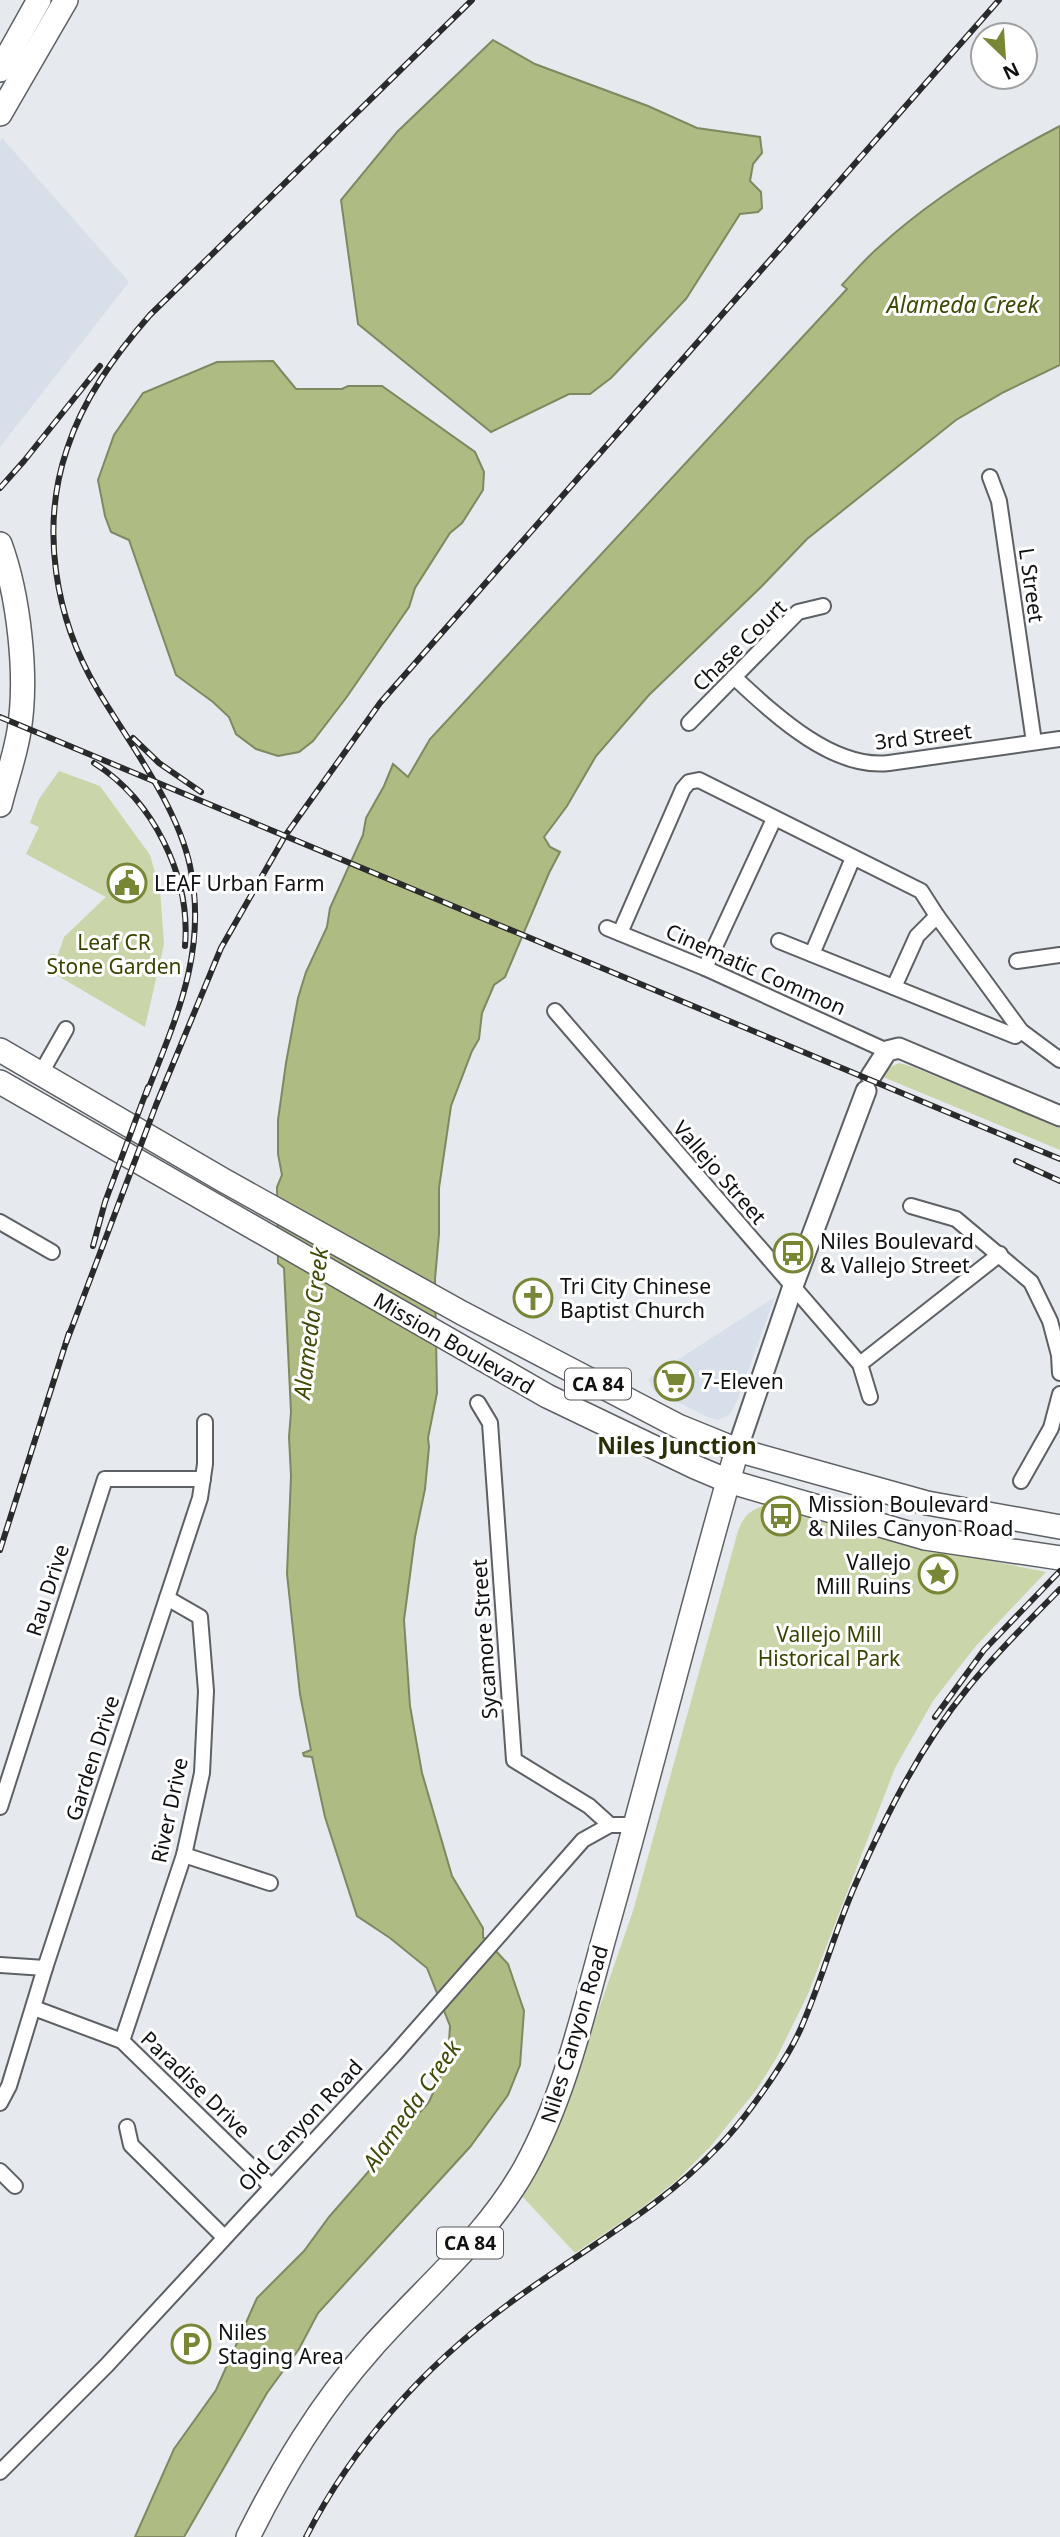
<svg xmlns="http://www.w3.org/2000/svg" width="1060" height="2537" viewBox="0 0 1060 2537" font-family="'Noto Sans',sans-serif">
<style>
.built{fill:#d7dfea}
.green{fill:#cad5a9}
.water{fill:#aebb83;stroke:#7f8861;stroke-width:2}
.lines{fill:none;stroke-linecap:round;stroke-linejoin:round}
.street-casing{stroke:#5d6064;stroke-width:18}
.secondary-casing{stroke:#5d6064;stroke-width:23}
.primary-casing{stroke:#5d6064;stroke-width:26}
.street{stroke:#fff;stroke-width:14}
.secondary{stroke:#fff;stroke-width:19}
.primary{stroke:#fff;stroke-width:23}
.rail-casing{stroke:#292a2c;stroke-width:6}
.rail{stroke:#fff;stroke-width:3.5;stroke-dasharray:10;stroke-linecap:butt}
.labels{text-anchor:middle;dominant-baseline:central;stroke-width:6;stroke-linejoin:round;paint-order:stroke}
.shield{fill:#fff;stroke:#58585a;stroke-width:2}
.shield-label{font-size:19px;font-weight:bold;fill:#101113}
.street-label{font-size:21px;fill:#101113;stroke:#fff}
.poi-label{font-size:21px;fill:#101113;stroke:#fff;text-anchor:start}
.park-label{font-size:21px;fill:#384300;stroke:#fff}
.water-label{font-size:23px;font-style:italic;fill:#3f4a07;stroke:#fff}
.neighbourhood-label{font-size:23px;font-weight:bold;fill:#293008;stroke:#fff}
</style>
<rect width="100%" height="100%" fill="#e6eaee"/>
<g class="built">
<polygon points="2,138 129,282 0,447 0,142"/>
<polygon points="775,1297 737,1401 730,1414 718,1420 708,1417 654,1391 648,1379"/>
</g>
<g class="green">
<polygon points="59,771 100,786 150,855 160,890 164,944 145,1027 48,970 50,954 58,955 64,937 106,897 26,854 39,827 30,823 39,799"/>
<polygon points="899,1063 913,1067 1060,1128 1060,1150 883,1077 888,1068"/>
<path d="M766,1505L814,1520L927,1548L1046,1572L975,1647L933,1701L895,1768L808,1994L777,2057L757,2089L710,2147L677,2180L638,2211L575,2253L520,2194L557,2130L633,1911L738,1531C744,1515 750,1510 766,1505Z"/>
</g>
<g class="water">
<polygon points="493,40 535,64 648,106 697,128 760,137 762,153 753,164 750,181 761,192 762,208 758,212 740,214 686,299 611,378 590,394 569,394 491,432 358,324 341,200 397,132"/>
<path d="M1060,126V365L1004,392L956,420L807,539L761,587L649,695L596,756L567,806L544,837L550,847L560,852L549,873L505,977L494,985L482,1013L479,1039L472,1051L451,1106L439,1188V1234L435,1279L437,1393L428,1438L429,1447L425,1489L415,1537L404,1620L410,1706L422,1773L452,1876L483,1928V1937L508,1964L524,2011L520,2065L508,2095L470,2147L318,2313L299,2349L267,2393L184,2537H135L174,2449L216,2390L257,2298L304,2251L329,2217L429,2102L441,2075L442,2062L448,2057L450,2026L427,1968L390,1938L357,1916L325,1817L312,1757L304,1756L303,1753L311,1750L300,1694L287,1574L291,1476L289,1437L291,1412L284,1268L278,1263L277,1187L282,1175L278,1154V1120L286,1063L298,998L306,972L327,927L330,908L363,835L366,818L384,786L393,764L408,777L430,739L847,289L842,285C854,272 866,258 880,246C933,198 996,159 1060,126Z"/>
<polygon points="273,361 296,389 342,389 348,386 382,386 475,452 484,472 483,490 462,523 450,533 415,588 409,607 346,698 313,741 299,752 278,756 256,749 236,734 229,717 213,702 176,675 129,540 111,532 105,516 98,480 114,435 143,393 217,362"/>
</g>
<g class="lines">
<defs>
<g id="street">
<polyline points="990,477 999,501 1034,742"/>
<path d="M734,677C773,713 832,770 889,763L1060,739"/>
<polyline points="689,723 798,612 823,606"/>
<polyline points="607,928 705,968 887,1051"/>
<polyline points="620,933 683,789 689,782 699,780 921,891 937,916 1021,1031 1060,1060"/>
<polyline points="779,941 1015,1036 1021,1031"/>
<polyline points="812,954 853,858"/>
<polyline points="1017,961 1060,955"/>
<polyline points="705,968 774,819"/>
<polyline points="894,987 917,936 937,916"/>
<polyline points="555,1011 860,1364 870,1397"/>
<polyline points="41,1073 66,1029"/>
<polyline points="911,1206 956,1219 1031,1282 1050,1321 1059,1355 1060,1373"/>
<polyline points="0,1222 52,1252"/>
<polyline points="860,1364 1000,1254"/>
<polyline points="478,1403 490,1423 514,1760 589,1806 610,1825"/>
<polyline points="1021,1481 1051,1428 1060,1394"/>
<polyline points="0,1807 105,1479 203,1479"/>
<polyline points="184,1855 270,1883"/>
<polyline points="0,1965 45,1968"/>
<polyline points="34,2008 122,2041 271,2186"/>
<polyline points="122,2041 184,1855 202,1773 206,1691 200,1617 167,1598"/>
<polyline points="0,2103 9,2086 45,1968 200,1498 205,1464 205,1422"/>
<polyline points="127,2127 131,2145 224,2237"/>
<polyline points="0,2171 15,2186"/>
<polyline points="0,2472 107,2365 394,2055 583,1840 610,1825 636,1825"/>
</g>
<g id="secondary">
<polyline points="871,1076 887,1051 899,1048 1060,1116"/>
<polyline points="737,1450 793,1286 866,1091"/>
</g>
<g id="primary">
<polyline points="0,70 39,0"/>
<polyline points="0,114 66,0"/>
<path d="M0,544C19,596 28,677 19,731C15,756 6,781 0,805"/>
<polyline points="0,1050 223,1180 462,1313 678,1426 737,1450 927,1503 1060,1527"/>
<polyline points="0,1082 547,1396 695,1467 728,1481 925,1538 1060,1558"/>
<path d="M248,2537C282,2469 320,2405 371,2348C423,2289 486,2238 525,2168C567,2092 585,2004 609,1920C653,1764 692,1606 737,1450"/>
</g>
</defs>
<use href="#street" class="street-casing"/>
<use href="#secondary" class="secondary-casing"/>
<use href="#primary" class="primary-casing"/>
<use href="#street" class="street"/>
<use href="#secondary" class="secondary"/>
<use href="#primary" class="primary"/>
<defs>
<g id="rail">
<polyline points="0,488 24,461 100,366"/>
<polyline points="0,717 1060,1159"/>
<polyline points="133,738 159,763 201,792"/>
<path d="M94,763C153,800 191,876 185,946"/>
<path d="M146,1095C176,1018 208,951 190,866C177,805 129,743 97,689C55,618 40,528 67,449C83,399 115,355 150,315L472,0"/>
<polyline points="1016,1161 1060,1181"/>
<polyline points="93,1246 105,1202 148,1087"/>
<polyline points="66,1343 156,1105 221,948 285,836 380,703 999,0"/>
<polyline points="0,1550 69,1333"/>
<polyline points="935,1717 984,1650 1060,1571"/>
<path d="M306,2537C360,2432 441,2349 538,2283C604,2237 664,2204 720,2145C746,2118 786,2062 801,2028C822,1980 835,1930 856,1883C886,1815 920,1747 967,1689C995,1654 1028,1622 1060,1589"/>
</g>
</defs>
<use href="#rail" class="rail-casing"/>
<use href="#rail" class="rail"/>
</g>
<defs>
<symbol id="civic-ring" viewBox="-11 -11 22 22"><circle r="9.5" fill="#fff" stroke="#788736" stroke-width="1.5"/><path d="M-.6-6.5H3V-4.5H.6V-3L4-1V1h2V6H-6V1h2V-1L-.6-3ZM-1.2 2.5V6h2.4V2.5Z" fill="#788736"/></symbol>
<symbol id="bus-ring" viewBox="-11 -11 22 22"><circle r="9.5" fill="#fff" stroke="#788736" stroke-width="1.5"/><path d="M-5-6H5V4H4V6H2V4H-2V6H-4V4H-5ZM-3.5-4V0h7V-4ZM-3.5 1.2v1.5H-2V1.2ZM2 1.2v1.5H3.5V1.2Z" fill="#788736"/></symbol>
<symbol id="church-ring" viewBox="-11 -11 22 22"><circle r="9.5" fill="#fff" stroke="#788736" stroke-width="1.5"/><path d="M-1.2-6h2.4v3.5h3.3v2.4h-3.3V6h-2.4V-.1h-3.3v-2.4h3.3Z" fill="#788736"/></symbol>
<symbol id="supermarket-ring" viewBox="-11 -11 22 22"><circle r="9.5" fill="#fff" stroke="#788736" stroke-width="1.5"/><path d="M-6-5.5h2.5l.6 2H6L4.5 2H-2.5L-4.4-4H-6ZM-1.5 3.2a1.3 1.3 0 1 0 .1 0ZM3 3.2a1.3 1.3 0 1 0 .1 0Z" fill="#788736"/></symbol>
<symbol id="sight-ring" viewBox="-11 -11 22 22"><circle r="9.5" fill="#fff" stroke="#788736" stroke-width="1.5"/><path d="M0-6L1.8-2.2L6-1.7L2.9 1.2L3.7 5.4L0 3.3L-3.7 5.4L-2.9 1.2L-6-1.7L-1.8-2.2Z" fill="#788736"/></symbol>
<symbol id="parking-ring" viewBox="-11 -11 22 22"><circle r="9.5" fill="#fff" stroke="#788736" stroke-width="1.5"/><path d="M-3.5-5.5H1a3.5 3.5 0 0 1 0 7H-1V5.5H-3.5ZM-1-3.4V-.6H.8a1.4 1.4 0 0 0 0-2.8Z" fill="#788736"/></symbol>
</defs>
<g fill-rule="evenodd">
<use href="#civic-ring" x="105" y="861" width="44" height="44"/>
<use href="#bus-ring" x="771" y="1231" width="44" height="44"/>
<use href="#church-ring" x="511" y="1276" width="44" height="44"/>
<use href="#supermarket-ring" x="652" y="1359" width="44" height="44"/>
<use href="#bus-ring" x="759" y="1494" width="44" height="44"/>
<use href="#sight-ring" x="916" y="1552" width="44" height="44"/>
<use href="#parking-ring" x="169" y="2322" width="44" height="44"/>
</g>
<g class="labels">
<g class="shield">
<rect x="565" y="1368.5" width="66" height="31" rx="5"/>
<rect x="437" y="2227.5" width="66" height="31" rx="5"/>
</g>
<g class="shield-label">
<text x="598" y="1384">CA 84</text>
<text x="470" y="2243">CA 84</text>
</g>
<g class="street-label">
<text transform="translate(1032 585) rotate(82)">L Street</text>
<text transform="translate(739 645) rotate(-44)">Chase Court</text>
<text transform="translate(923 736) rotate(-7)">3rd Street</text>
<text transform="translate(756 969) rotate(24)">Cinematic Common</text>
<text transform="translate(720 1172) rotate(49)">Vallejo Street</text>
<text transform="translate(454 1343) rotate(30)">Mission Boulevard</text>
<text transform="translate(47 1590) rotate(-72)">Rau Drive</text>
<text transform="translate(484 1639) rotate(-94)">Sycamore Street</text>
<text transform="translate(92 1758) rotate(-72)">Garden Drive</text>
<text transform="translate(169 1810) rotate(-78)">River Drive</text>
<text transform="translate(574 2034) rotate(-73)">Niles Canyon Road</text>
<text transform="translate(196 2084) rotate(44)">Paradise Drive</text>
<text transform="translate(300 2125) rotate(-47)">Old Canyon Road</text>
</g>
<g class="poi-label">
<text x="154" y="883">LEAF Urban Farm</text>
<text x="820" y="1241">Niles Boulevard<tspan x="820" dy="24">&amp; Vallejo Street</tspan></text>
<text x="560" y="1286">Tri City Chinese<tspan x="560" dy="24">Baptist Church</tspan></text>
<text x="701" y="1381">7-Eleven</text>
<text x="808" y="1504">Mission Boulevard<tspan x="808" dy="24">&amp; Niles Canyon Road</tspan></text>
<text x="911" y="1562" text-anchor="end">Vallejo<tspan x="911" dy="24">Mill Ruins</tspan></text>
<text x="218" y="2332">Niles<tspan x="218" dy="24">Staging Area</tspan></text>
</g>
<g class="park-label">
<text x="114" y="942">Leaf CR<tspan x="114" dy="24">Stone Garden</tspan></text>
<text x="829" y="1634">Vallejo Mill<tspan x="829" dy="24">Historical Park</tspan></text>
</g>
<g class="water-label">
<text x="963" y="304">Alameda Creek</text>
<text transform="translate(310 1323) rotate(-83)">Alameda Creek</text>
<text transform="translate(411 2105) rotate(-55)">Alameda Creek</text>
</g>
<g class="neighbourhood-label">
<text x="677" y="1445">Niles Junction</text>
</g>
</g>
<g transform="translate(1004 56) rotate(155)"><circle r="33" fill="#ffffff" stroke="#9fa0a1" stroke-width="2"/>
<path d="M0-5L12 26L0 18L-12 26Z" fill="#788736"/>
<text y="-10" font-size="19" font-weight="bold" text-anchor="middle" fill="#101113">N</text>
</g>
</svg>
